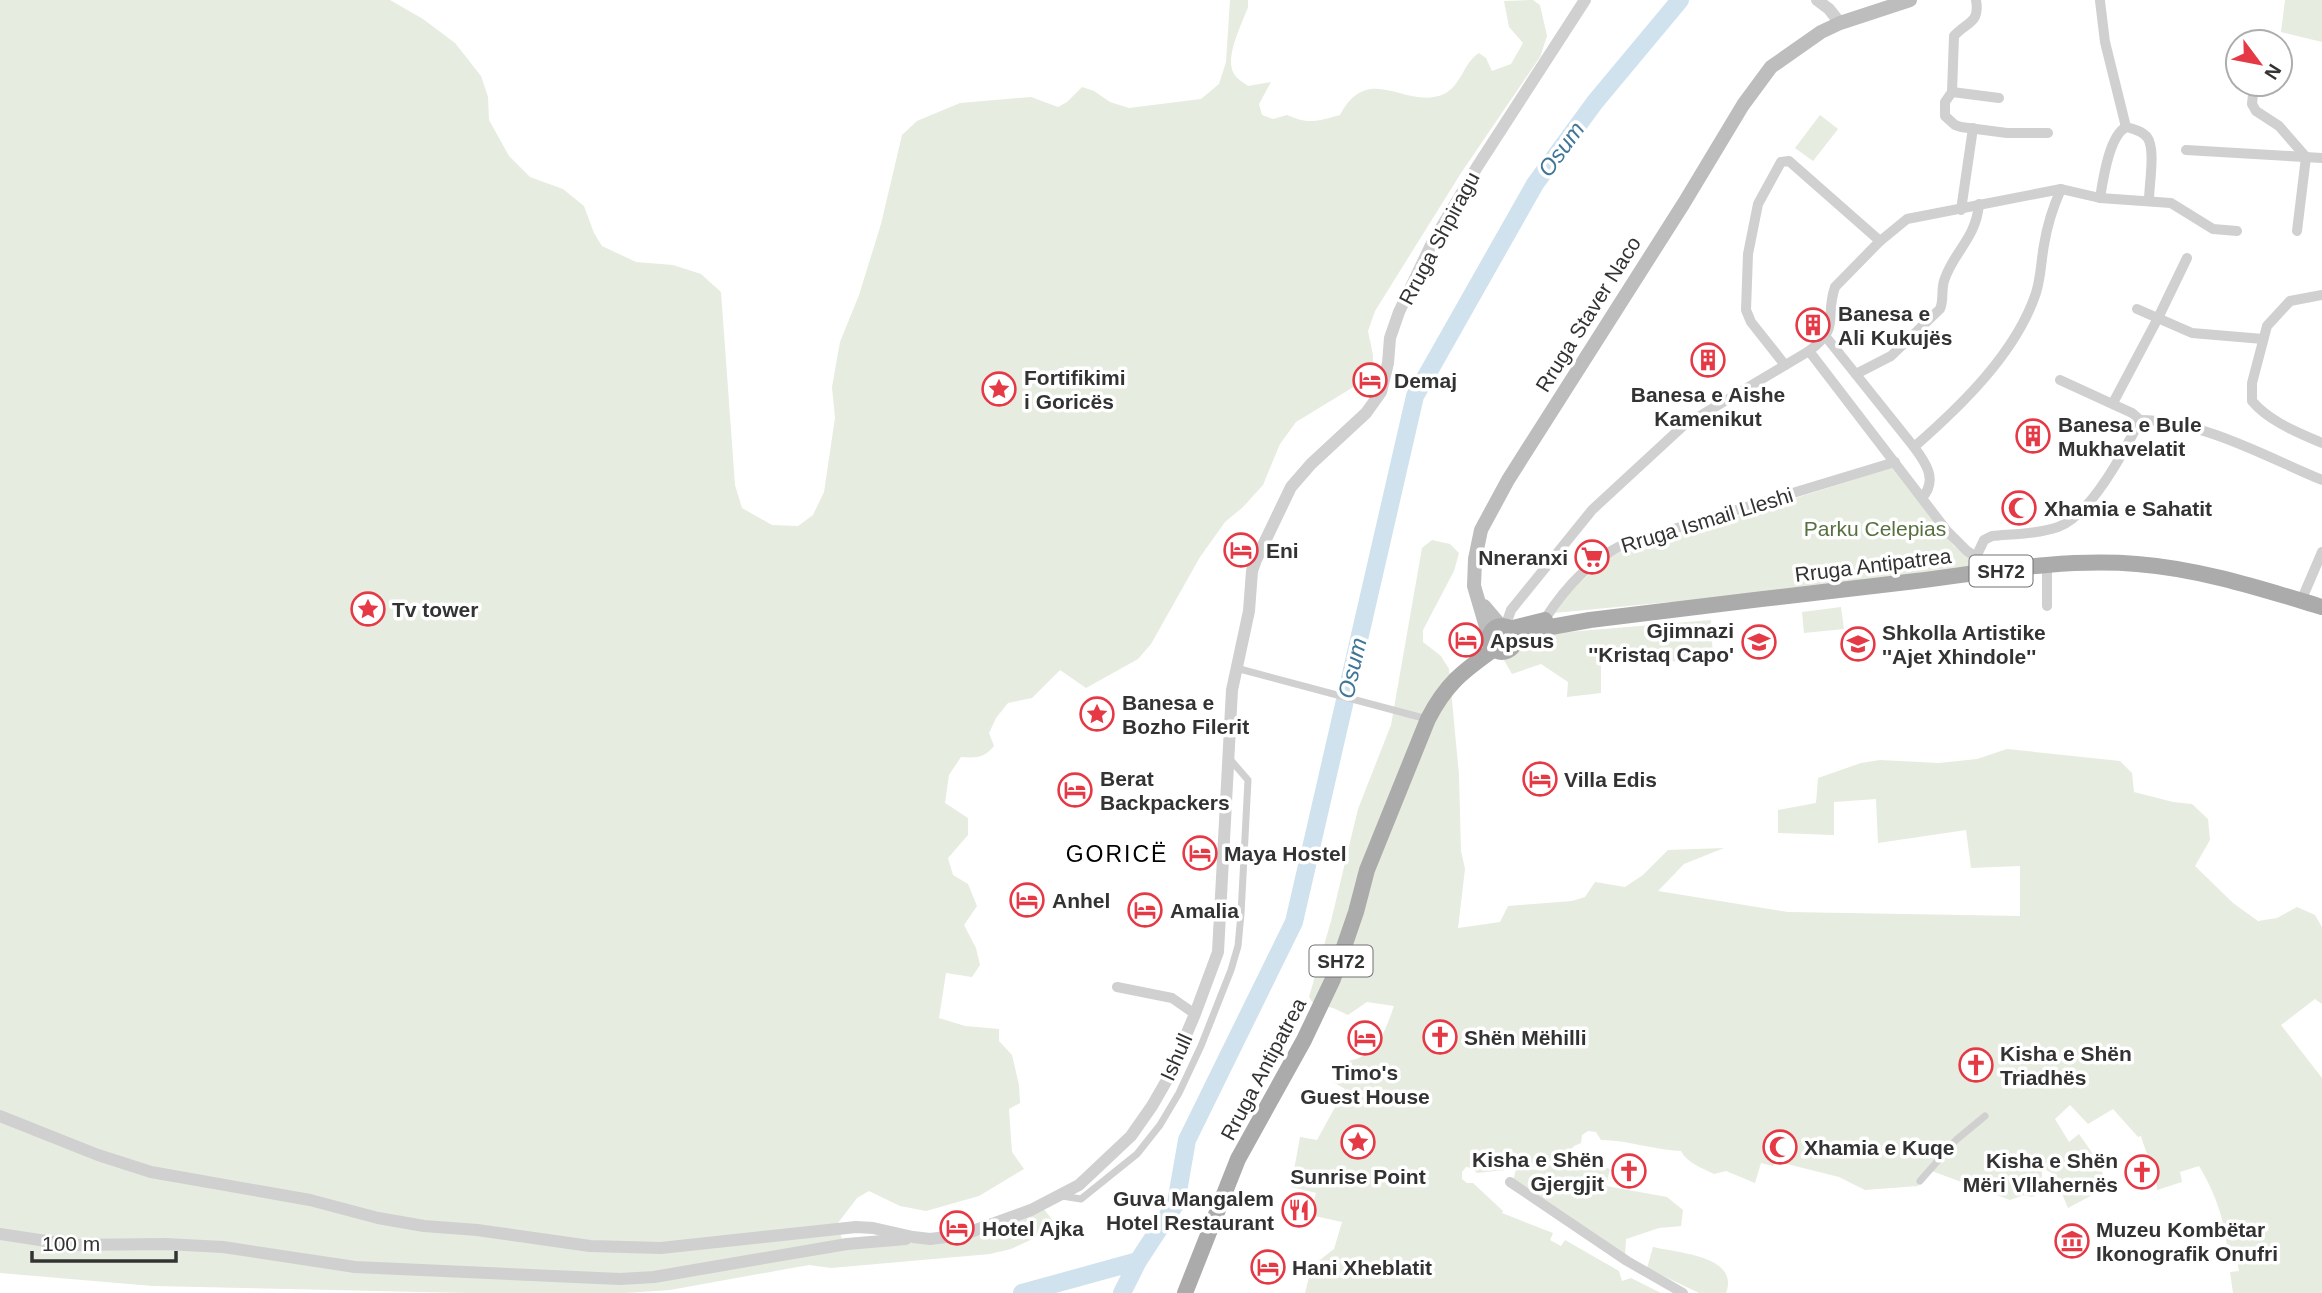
<svg xmlns="http://www.w3.org/2000/svg" width="2322" height="1293" viewBox="0 0 2322 1293" font-family="Arial,sans-serif">
<style>
.green{fill:#e6ecdf}
.lines{fill:none;stroke-linecap:round;stroke-linejoin:round}
.river{stroke:#cfe2ee;stroke-width:18}
.pedestrian{stroke:#d0d0d0;stroke-width:7}
.minor{stroke:#d0d0d0;stroke-width:10}
.tertiary{stroke:#d0d0d0;stroke-width:12}
.secondary{stroke:#bdbdbd;stroke-width:14}
.primary{stroke:#ababab;stroke-width:16}
.labels{text-anchor:middle;dominant-baseline:central;stroke-width:7;stroke-linejoin:round;paint-order:stroke}
.shield{fill:#fff;stroke:#707070;stroke-width:2}
.shield-label{font-size:19px;font-weight:bold;fill:#333}
.street-label{font-size:21px;fill:#333;stroke:#fff}
.poi-label{font-size:21px;font-weight:bold;fill:#333;stroke:#fff;text-anchor:start}
.park-label{font-size:21px;fill:#56703f;stroke:#fff}
.water-label{font-size:23px;font-style:italic;fill:#3f7597;stroke:#fff}
.neighbourhood-label{font-size:23px;letter-spacing:2px;fill:#000;stroke:#fff}
</style>
<rect width="100%" height="100%" fill="#fff"/>
<g class="green">
<path d="M0,0H390L423,19L455,43L481,76L488,97L489,120L509,156L530,177L563,189L584,206L594,233L602,246L636,262L673,265L701,274L721,292L735,485L742,508L772,525L798,526L813,515L824,492L835,418L832,387L840,342L859,295L881,224L902,135L917,121L960,103L1031,97L1058,107L1067,102L1082,87L1094,91L1110,102L1129,108L1201,99L1219,84L1226,62L1230,0H1248V7C1242,24 1224,58 1234,74C1237,79 1243,82 1248,86L1271,82L1259,104L1262,115L1273,119L1287,115C1309,125 1318,121 1340,115C1369,60 1406,111 1444,94C1462,85 1463,63 1479,53L1486,58L1492,71L1511,64L1523,43L1509,27L1504,1L1533,0L1540,5L1547,36L1540,57L1461,173L1375,311L1368,331L1373,355V366L1370,373L1360,383L1296,422L1280,444L1263,485L1243,507L1225,522L1200,557L1151,644L1138,659L1086,688L1060,670L1032,698L1008,703L996,718L989,733L994,746C984,758 977,758 961,757L949,775L945,803L968,818V835L948,858L953,875L968,884L977,906L964,925L976,948L980,965L972,977L946,973L939,1018L965,1026L999,1029V1041L1012,1055L1019,1085L1020,1103L1009,1109L1012,1152L1024,1169L979,1196L926,1211L900,1206L869,1191L857,1198L837,1224L845,1248L962,1238L1043,1208L1058,1227L1011,1249L990,1254L831,1268L809,1265L670,1290L625,1293H466L153,1286L0,1273Z"/>
<polygon points="2285,0 2322,0 2322,42 2281,32"/>
<polygon points="1820,115 1838,129 1813,161 1795,148"/>
<polygon points="1894,467 1954,546 1970,558 1971,569 1680,605 1670,602 1554,613 1565,595 1611,556 1641,543 1713,524"/>
<path d="M1432,540L1450,544L1459,553L1454,571L1423,630V642L1441,656L1449,669L1459,775L1461,851L1465,869L1458,928L1500,922L1508,906L1572,901L1585,897L1595,882L1625,887L1643,875L1668,850L1724,848L1684,864L1658,891L1788,912L2020,916V866L1971,868L1966,830L1878,843L1876,799L1834,802V835L1778,833V810L1816,803L1818,778L1861,763L1880,760L1939,763L1977,759L2007,749L2120,761L2132,773L2134,792L2173,802L2192,804L2208,819L2210,840L2195,866L2233,903L2258,921L2277,918L2297,907L2315,915L2322,927V1004L2315,999L2281,1025L2322,1078V1293H2233L2230,1272L2239,1271L2237,1260L2228,1261C2227,1226 2217,1196 2199,1166L2180,1172L2182,1182L2157,1190C2157,1176 2145,1151 2141,1136L2138,1137L2113,1109L2088,1124L2070,1105L2055,1119L2069,1142L2079,1134L2095,1157L2103,1174L2096,1193L2068,1208L2054,1174L2042,1168V1177L2036,1182L2041,1185V1193L2032,1197L2024,1195L2010,1200L1929,1170L1918,1186L1865,1190L1839,1177L1775,1161L1773,1166L1761,1163L1755,1183L1726,1171L1714,1174C1702,1168 1687,1163 1681,1151C1653,1150 1628,1140 1601,1140L1596,1132L1588,1131L1582,1135L1581,1143L1574,1146L1567,1155L1572,1152L1584,1160L1610,1169L1606,1186L1667,1197L1683,1210L1681,1226L1659,1228L1626,1239L1625,1257L1513,1181L1516,1169L1540,1170L1564,1156L1538,1167L1517,1165L1505,1170L1477,1173L1472,1168L1466,1167L1462,1172V1179L1467,1183H1473L1503,1211L1502,1213L1553,1233L1550,1240L1561,1246L1565,1240L1619,1271L1622,1281L1631,1278L1661,1293H1305L1312,1266L1334,1249L1342,1222L1310,1215L1316,1193L1291,1187L1300,1137L1317,1140L1345,1089L1333,1082L1349,1061C1378,1055 1385,1031 1394,1006L1367,1002L1348,1015L1333,1008L1314,1004L1309,997L1331,921L1358,809L1391,725L1422,548Z"/>
<polygon points="1841,607 1844,629 1804,633 1802,612"/>
<polygon points="1711,620 1713,660 1601,664 1601,693 1567,697 1568,682 1541,664 1512,674 1501,655 1519,646 1556,633"/>
<path d="M1653,1247C1678,1253 1740,1256 1726,1293H1699L1647,1268Z"/>
</g>
<g class="lines">
<g class="river">
<polyline points="1022,1293 1138,1261 1176,1203 1187,1140 1294,922 1415,396 1535,184 1595,102 1680,0"/>
<polyline points="1122,1293 1138,1261"/>
</g>
<g class="pedestrian">
<polyline points="1236,668 1427,719"/>
<polyline points="1920,1181 1956,1140 1985,1116"/>
<polyline points="1062,1196 1081,1199 1137,1154 1160,1125 1179,1093 1201,1046 1231,970 1238,946 1241,914 1248,780 1228,757"/>
</g>
<g class="minor">
<path d="M2100,1L2105,42L2126,127C2134,129 2142,131 2147,137C2156,149 2149,184 2149,200"/>
<polyline points="2254,84 2252,104 2256,111 2279,126 2306,157 2297,231"/>
<path d="M1952,92L1954,36C1968,21 1980,23 1976,0"/>
<polyline points="1999,98 1952,92 1945,102 1945,116 1955,125 1961,127 2007,133 2048,133"/>
<polyline points="2186,150 2322,158"/>
<path d="M2100,198C2103,180 2109,136 2126,127"/>
<polyline points="1961,210 1973,128"/>
<path d="M2322,295L2290,301L2267,326L2252,383V401C2270,422 2297,432 2322,443"/>
<polyline points="2137,309 2192,333 2263,339"/>
<polyline points="1826,337 1914,447"/>
<polyline points="1809,351 1947,531 1967,551 1976,557"/>
<polyline points="1785,365 1751,322 1746,310 1748,254 1758,204 1781,162 1789,161 1880,241"/>
<path d="M1856,374L1891,356L1940,309C1944,300 1941,291 1944,281C1953,252 1976,239 1979,204"/>
<polyline points="2113,403 2158,318 2187,258"/>
<path d="M2140,420C2204,421 2264,456 2322,480"/>
<path d="M1922,498C1938,480 1926,463 1914,447C1961,406 2016,353 2036,293C2041,277 2041,261 2044,245C2047,226 2053,207 2061,189"/>
<polyline points="2047,566 2047,606"/>
<path d="M1975,574L1976,557L1984,540L1992,536C2014,534 2037,534 2058,527C2090,516 2125,450 2140,420L2132,413L2060,380"/>
<polyline points="2301,601 2322,552"/>
<path d="M1545,619C1564,589 1591,560 1624,544L1895,462"/>
<path d="M1505,627L1511,610L1592,510L1683,426L1809,351C1842,326 1824,319 1835,287L1879,242L1907,219L2061,189L2100,198L2171,203L2213,229L2237,231"/>
<polyline points="1117,987 1172,998 1195,1014"/>
<polyline points="1510,1182 1627,1261 1683,1293"/>
</g>
<g class="tertiary">
<polyline points="1817,0 1829,9 1840,23"/>
<polyline points="0,1116 98,1155 151,1172 310,1200 378,1218 424,1226 477,1230 590,1246 661,1248 856,1227 873,1228 913,1237 930,1239 962,1235 1031,1210 1079,1185 1131,1136 1152,1106 1167,1080 1195,1014 1218,952 1232,690 1249,611 1252,571 1256,560 1291,487 1311,464 1366,413 1381,392 1388,363 1390,338 1399,312 1432,243 1477,167 1585,0"/>
<polyline points="0,1234 72,1245 165,1244 223,1247 355,1267 620,1279 654,1277 847,1244 906,1239"/>
</g>
<g class="secondary">
<polyline points="1484,606 1501,626"/>
<polyline points="1489,637 1474,586 1475,559 1481,530 1508,480 1684,203 1743,105 1771,67 1821,32 1840,23 1910,0"/>
</g>
<g class="primary">
<circle cx="1502" cy="639" r="13"/>
<polyline points="1509,629 1545,620"/>
<path d="M1513,644L1545,628L1590,620C1699,606 1807,594 1916,581C1988,572 2064,558 2137,564C2201,569 2262,589 2322,607"/>
<path d="M1185,1293L1238,1159L1304,1040L1333,979L1356,912L1367,870L1428,719C1446,684 1462,672 1494,649"/>
</g>
</g>
<defs>
<symbol id="building-ring" viewBox="-11 -11 22 22"><circle r="9.5" fill="#fff" stroke="#e63946" stroke-width="1.5"/><path d="M-4-6H4V6H1V3H-1V6H-4ZM-2.5-4.3h1.7v1.8h-1.7ZM.8-4.3h1.7v1.8H.8ZM-2.5-1h1.7V.8h-1.7ZM.8-1h1.7V.8H.8Z" fill="#e63946"/></symbol>
<symbol id="hotel-ring" viewBox="-11 -11 22 22"><circle r="9.5" fill="#fff" stroke="#e63946" stroke-width="1.5"/><path d="M-6-4.5h1.5V1H6V5H4.5V3h-9V5H-6ZM-4 0a1.8 1.8 0 1 1 3.6 0ZM.5 0V-2.5h3Q6-2.5 6 0Z" fill="#e63946"/></symbol>
<symbol id="sight-ring" viewBox="-11 -11 22 22"><circle r="9.5" fill="#fff" stroke="#e63946" stroke-width="1.5"/><path d="M0-6L1.8-2.2L6-1.7L2.9 1.2L3.7 5.4L0 3.3L-3.7 5.4L-2.9 1.2L-6-1.7L-1.8-2.2Z" fill="#e63946"/></symbol>
<symbol id="mosque-ring" viewBox="-11 -11 22 22"><circle r="9.5" fill="#fff" stroke="#e63946" stroke-width="1.5"/><path d="M3.5-4.9A6 6 0 1 0 3.5 4.9A5 5 0 1 1 3.5-4.9Z" fill="#e63946"/></symbol>
<symbol id="supermarket-ring" viewBox="-11 -11 22 22"><circle r="9.5" fill="#fff" stroke="#e63946" stroke-width="1.5"/><path d="M-6-5.5h2.5l.6 2H6L4.5 2H-2.5L-4.4-4H-6ZM-1.5 3.2a1.3 1.3 0 1 0 .1 0ZM3 3.2a1.3 1.3 0 1 0 .1 0Z" fill="#e63946"/></symbol>
<symbol id="school-ring" viewBox="-11 -11 22 22"><circle r="9.5" fill="#fff" stroke="#e63946" stroke-width="1.5"/><path d="M0-5L7-2L0 1L-7-2ZM-4 1L0 2.5L4 1V4Q0 6-4 4Z" fill="#e63946"/></symbol>
<symbol id="church-ring" viewBox="-11 -11 22 22"><circle r="9.5" fill="#fff" stroke="#e63946" stroke-width="1.5"/><path d="M-1.2-6h2.4v3.5h3.3v2.4h-3.3V6h-2.4V-.1h-3.3v-2.4h3.3Z" fill="#e63946"/></symbol>
<symbol id="restaurant-ring" viewBox="-11 -11 22 22"><circle r="9.5" fill="#fff" stroke="#e63946" stroke-width="1.5"/><path d="M-5-6h1v4h1v-4h1v4h1v-4h1v5L-1.5 .5V6h-2V.5L-5-1ZM5-6V6H3V1.5H1.5Q1.5-4 5-6Z" fill="#e63946"/></symbol>
<symbol id="museum-ring" viewBox="-11 -11 22 22"><circle r="9.5" fill="#fff" stroke="#e63946" stroke-width="1.5"/><path d="M0-6L6-3V-2H-6V-3ZM-5-1h2V3h-2ZM-1-1h2V3h-2ZM3-1h2V3H3ZM-6 4H6V6H-6Z" fill="#e63946"/></symbol>
</defs>
<g fill-rule="evenodd">
<use href="#building-ring" x="1794" y="306" width="38" height="38"/>
<use href="#building-ring" x="1689" y="341" width="38" height="38"/>
<use href="#hotel-ring" x="1351" y="361" width="38" height="38"/>
<use href="#sight-ring" x="980" y="370" width="38" height="38"/>
<use href="#building-ring" x="2014" y="417" width="38" height="38"/>
<use href="#mosque-ring" x="2000" y="489" width="38" height="38"/>
<use href="#hotel-ring" x="1222" y="531" width="38" height="38"/>
<use href="#supermarket-ring" x="1573" y="538" width="38" height="38"/>
<use href="#sight-ring" x="349" y="590" width="38" height="38"/>
<use href="#hotel-ring" x="1447" y="621" width="38" height="38"/>
<use href="#school-ring" x="1740" y="623" width="38" height="38"/>
<use href="#school-ring" x="1839" y="625" width="38" height="38"/>
<use href="#sight-ring" x="1078" y="695" width="38" height="38"/>
<use href="#hotel-ring" x="1521" y="760" width="38" height="38"/>
<use href="#hotel-ring" x="1056" y="771" width="38" height="38"/>
<use href="#hotel-ring" x="1181" y="834" width="38" height="38"/>
<use href="#hotel-ring" x="1008" y="881" width="38" height="38"/>
<use href="#hotel-ring" x="1126" y="891" width="38" height="38"/>
<use href="#church-ring" x="1421" y="1018" width="38" height="38"/>
<use href="#hotel-ring" x="1346" y="1019" width="38" height="38"/>
<use href="#church-ring" x="1957" y="1046" width="38" height="38"/>
<use href="#sight-ring" x="1339" y="1123" width="38" height="38"/>
<use href="#mosque-ring" x="1761" y="1128" width="38" height="38"/>
<use href="#church-ring" x="1610" y="1152" width="38" height="38"/>
<use href="#church-ring" x="2123" y="1153" width="38" height="38"/>
<use href="#restaurant-ring" x="1280" y="1191" width="38" height="38"/>
<use href="#hotel-ring" x="938" y="1209" width="38" height="38"/>
<use href="#museum-ring" x="2053" y="1222" width="38" height="38"/>
<use href="#hotel-ring" x="1249" y="1248" width="38" height="38"/>
</g>
<g class="labels">
<g class="shield">
<rect x="1969.5" y="555.5" width="63" height="31" rx="5"/>
<rect x="1309.5" y="945.5" width="63" height="31" rx="5"/>
</g>
<g class="shield-label">
<text x="2001" y="571">SH72</text>
<text x="1341" y="961">SH72</text>
</g>
<g class="street-label">
<text transform="translate(1439 238) rotate(-62)">Rruga Shpiragu</text>
<text transform="translate(1588 314) rotate(-58)">Rruga Staver Naco</text>
<text transform="translate(1707 520) rotate(-17)">Rruga Ismail Lleshi</text>
<text transform="translate(1873 565) rotate(-7)">Rruga Antipatrea</text>
<text transform="translate(1176 1057) rotate(-66)">Ishull</text>
<text transform="translate(1263 1069) rotate(-62)">Rruga Antipatrea</text>
</g>
<g class="poi-label">
<text x="1838" y="313">Banesa e<tspan x="1838" dy="24">Ali Kukujës</tspan></text>
<text x="1024" y="377">Fortifikimi<tspan x="1024" dy="24">i Goricës</tspan></text>
<text x="1394" y="380">Demaj</text>
<text x="1708" y="394" text-anchor="middle">Banesa e Aishe<tspan x="1708" dy="24">Kamenikut</tspan></text>
<text x="2058" y="424">Banesa e Bule<tspan x="2058" dy="24">Mukhavelatit</tspan></text>
<text x="2044" y="508">Xhamia e Sahatit</text>
<text x="1266" y="550">Eni</text>
<text x="1568" y="557" text-anchor="end">Nneranxi</text>
<text x="392" y="609">Tv tower</text>
<text x="1734" y="630" text-anchor="end">Gjimnazi<tspan x="1734" dy="24">''Kristaq Capo'</tspan></text>
<text x="1882" y="632">Shkolla Artistike<tspan x="1882" dy="24">''Ajet Xhindole''</tspan></text>
<text x="1490" y="640">Apsus</text>
<text x="1122" y="702">Banesa e<tspan x="1122" dy="24">Bozho Filerit</tspan></text>
<text x="1100" y="778">Berat<tspan x="1100" dy="24">Backpackers</tspan></text>
<text x="1564" y="779">Villa Edis</text>
<text x="1224" y="853">Maya Hostel</text>
<text x="1052" y="900">Anhel</text>
<text x="1170" y="910">Amalia</text>
<text x="1464" y="1037">Shën Mëhilli</text>
<text x="2000" y="1053">Kisha e Shën<tspan x="2000" dy="24">Triadhës</tspan></text>
<text x="1365" y="1072" text-anchor="middle">Timo's<tspan x="1365" dy="24">Guest House</tspan></text>
<text x="1804" y="1147">Xhamia e Kuqe</text>
<text x="1604" y="1159" text-anchor="end">Kisha e Shën<tspan x="1604" dy="24">Gjergjit</tspan></text>
<text x="2118" y="1160" text-anchor="end">Kisha e Shën<tspan x="2118" dy="24">Mëri Vllahernës</tspan></text>
<text x="1358" y="1176" text-anchor="middle">Sunrise Point</text>
<text x="1274" y="1198" text-anchor="end">Guva Mangalem<tspan x="1274" dy="24">Hotel Restaurant</tspan></text>
<text x="982" y="1228">Hotel Ajka</text>
<text x="2096" y="1229">Muzeu Kombëtar<tspan x="2096" dy="24">Ikonografik Onufri</tspan></text>
<text x="1292" y="1267">Hani Xheblatit</text>
</g>
<g class="park-label">
<text x="1875" y="528">Parku Celepias</text>
</g>
<g class="water-label">
<text transform="translate(1561 149) rotate(-54)">Osum</text>
<text transform="translate(1352 668) rotate(-77)">Osum</text>
</g>
<g class="neighbourhood-label">
<text x="1117" y="854">GORICË</text>
</g>
</g>
<g transform="translate(2259 63) rotate(122)"><circle r="33" fill="#ffffff" stroke="#adadad" stroke-width="2"/>
<path d="M0-5L12 26L0 18L-12 26Z" fill="#e63946"/>
<text y="-10" font-size="19" font-weight="bold" text-anchor="middle" fill="#333333">N</text>
</g>
<path d="M32 1251v10h144v-10" fill="none" stroke="#333333" stroke-width="3.5"/>
<text x="42" y="1251" font-size="21" fill="#333333" stroke="#ffffff" stroke-width="5" paint-order="stroke">100 m</text>
</svg>
